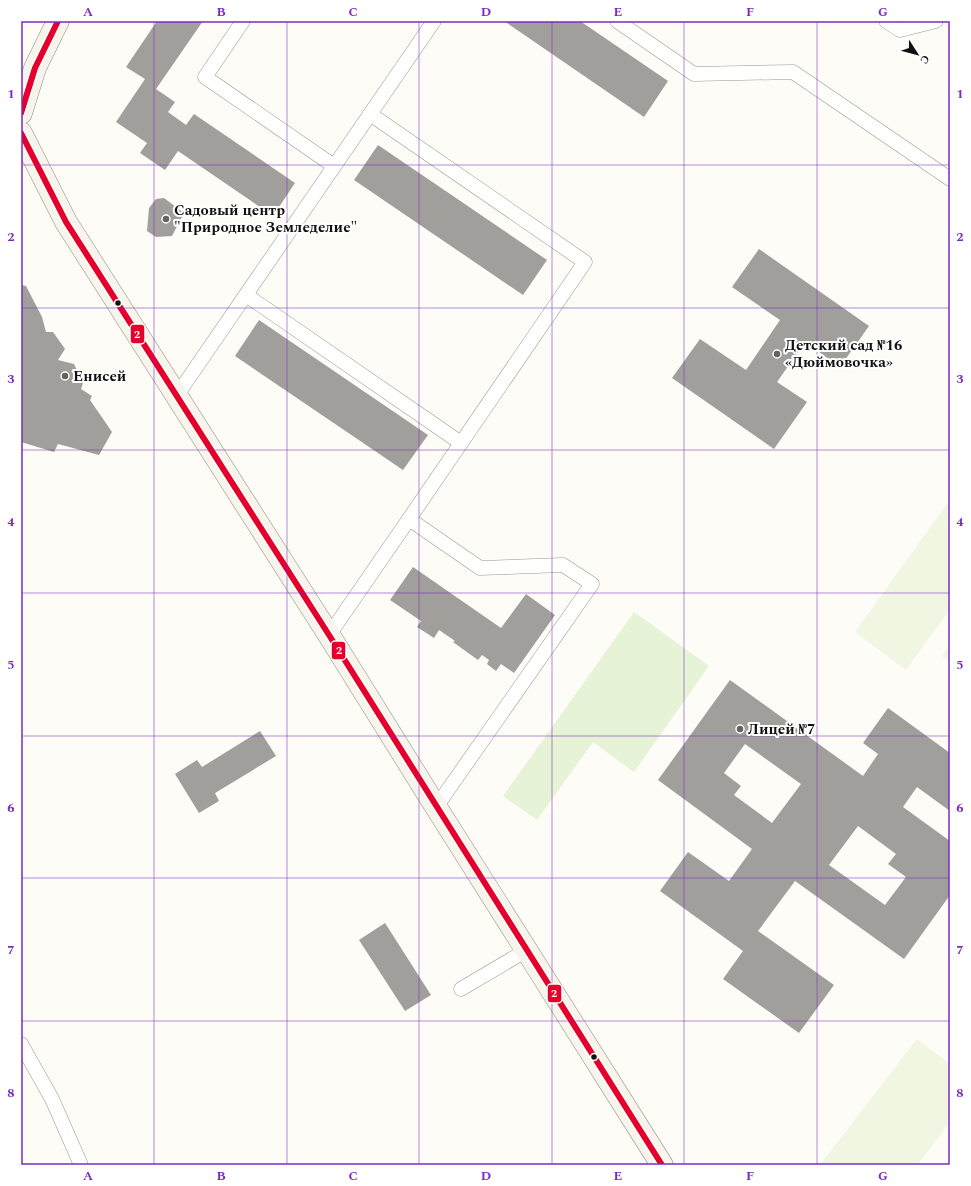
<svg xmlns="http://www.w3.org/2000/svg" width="971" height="1186" viewBox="0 0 971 1186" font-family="Spectral,serif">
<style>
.green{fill:#e7f3d7}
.pitch{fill:#f0f6e1}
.building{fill:#a19f9c;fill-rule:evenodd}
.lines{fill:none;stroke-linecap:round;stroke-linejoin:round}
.lane-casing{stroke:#979795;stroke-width:15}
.secondary-casing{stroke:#8e8d8b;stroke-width:23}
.lane{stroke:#fffffe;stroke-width:14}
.secondary{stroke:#f6f4eb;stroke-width:22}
.bus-1-casing{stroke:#fff;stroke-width:9}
.bus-1{stroke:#e4002b;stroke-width:6}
.grid{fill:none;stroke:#7b2cbf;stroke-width:1;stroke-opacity:0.55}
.poi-dot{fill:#646362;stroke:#fff;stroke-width:1.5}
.bus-dot{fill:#111;stroke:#fff;stroke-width:1.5}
.labels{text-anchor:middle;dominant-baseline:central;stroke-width:4;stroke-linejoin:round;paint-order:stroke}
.poi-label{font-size:15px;font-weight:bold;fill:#111;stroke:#fff;text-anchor:start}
.line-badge{stroke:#fff;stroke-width:1.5}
.badge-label{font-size:11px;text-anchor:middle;font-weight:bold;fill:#fff}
.neatline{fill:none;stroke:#7b2cbf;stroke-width:1.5}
.grid-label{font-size:13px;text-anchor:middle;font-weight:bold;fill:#7b2cbf}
</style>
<rect width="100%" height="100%" fill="#fdfcf7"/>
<polygon class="green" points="634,612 709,666 634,772 593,742 537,820 503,796"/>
<g class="pitch">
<polygon points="950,500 950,609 906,670 855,632"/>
<polygon points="950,644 950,662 942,656"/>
<polygon points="917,1039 950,1064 950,1122 917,1165 820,1165"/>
</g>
<g class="building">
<polygon points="157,21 203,21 156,89 175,102 168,112 186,125 194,114 295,183 273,216 178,151 165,170 140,153 147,143 116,122 145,79 126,67"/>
<polygon points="504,21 580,21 668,81 644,117"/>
<polygon points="378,145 547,260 523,295 354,180"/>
<polygon points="164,198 184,213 172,236 156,237 147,231 149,208 156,199"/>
<polygon points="759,249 869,326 840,367 805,342 777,382 807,402 774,449 672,378 700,339 746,370 780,320 732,287"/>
<polygon points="21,285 26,286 42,317 46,332 53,332 65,349 58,360 74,364 83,383 81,389 92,396 90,400 112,432 99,455 58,444 54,452 21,442"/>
<polygon points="259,320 428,435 403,470 235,356"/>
<polygon points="413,567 501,628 526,594 555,615 514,673 501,664 496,671 487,664 489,660 482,655 478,660 453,642 455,641 439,630 434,638 417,627 421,621 390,600"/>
<path d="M730,680L863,776L878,754L863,743L888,708L950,753V811L917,787L903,807L950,841V895L904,959L795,881L758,931L834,985L799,1033L723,979L743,951L660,891L688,852L729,881L752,849L658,780ZM745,744L801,784L772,823L734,795L741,786L724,773ZM858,826L896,854L888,864L906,877L885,905L829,865Z"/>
<polygon points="260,731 276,756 215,793 219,801 199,813 175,774 197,760 202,767"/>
<polygon points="385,923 431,995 405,1011 359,940"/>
</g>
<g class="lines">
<defs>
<g id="lane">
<polyline points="243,21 205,77 334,166"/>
<polyline points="617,21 694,74 793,72 950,179"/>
<polyline points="886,21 900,30 936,21"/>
<polyline points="370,114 585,262 409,519"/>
<polyline points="246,295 461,443"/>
<polyline points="177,395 434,21"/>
<polyline points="329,635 409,519 480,568 563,565 592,584 436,807"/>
<polyline points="461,989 527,950"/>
<polyline points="21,1044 52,1099 81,1165"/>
</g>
<g id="secondary">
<polyline points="21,113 35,68 58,21"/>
<polyline points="21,133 66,222 329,635 436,807 662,1165"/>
</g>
</defs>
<use href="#lane" class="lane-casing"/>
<use href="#secondary" class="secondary-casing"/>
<use href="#lane" class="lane"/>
<use href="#secondary" class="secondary"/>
<defs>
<g id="bus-1">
<polyline points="21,113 35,68 58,21"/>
<polyline points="21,133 66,222 329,635 662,1165"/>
</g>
</defs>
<use href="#bus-1" class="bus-1-casing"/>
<use href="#bus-1" class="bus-1"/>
</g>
<path class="grid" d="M154,21V1165M287,21V1165M419,21V1165M552,21V1165M684,21V1165M817,21V1165M21,165H950M21,308H950M21,450H950M21,593H950M21,736H950M21,878H950M21,1021H950"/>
<g class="poi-dot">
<circle cx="166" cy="219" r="4"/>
<circle cx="777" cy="354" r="4"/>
<circle cx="65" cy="376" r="4"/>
<circle cx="740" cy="729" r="4"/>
</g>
<g class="bus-dot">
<circle cx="118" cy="303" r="3.5"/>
<circle cx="594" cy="1057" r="3.5"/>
</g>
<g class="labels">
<g class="poi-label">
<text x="174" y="210">Садовый центр<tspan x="174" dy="17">"Природное Земледелие"</tspan></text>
<text x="785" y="345">Детский сад №16<tspan x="785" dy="17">«Дюймовочка»</tspan></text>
<text x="73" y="376">Енисей</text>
<text x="748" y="729">Лицей №7</text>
</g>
</g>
<g class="line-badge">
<rect x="130" y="324" width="15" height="20" rx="4" fill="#e4002b"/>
<rect x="331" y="641" width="15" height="19" rx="4" fill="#e4002b"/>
<rect x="547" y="984" width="15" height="19" rx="4" fill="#e4002b"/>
</g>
<g class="badge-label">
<text x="137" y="338">2</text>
<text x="339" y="654">2</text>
<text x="554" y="997">2</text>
</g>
<rect width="971" height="1186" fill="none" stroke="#ffffff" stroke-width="44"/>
<g transform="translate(917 54) rotate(126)" stroke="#ffffff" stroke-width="3" paint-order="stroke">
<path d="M0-3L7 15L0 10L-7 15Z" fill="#111111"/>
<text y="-6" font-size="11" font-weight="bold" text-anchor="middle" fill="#111111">С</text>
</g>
<rect x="22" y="22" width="927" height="1142" class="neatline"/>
<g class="grid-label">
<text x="88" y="16">A</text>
<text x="221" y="16">B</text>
<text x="353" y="16">C</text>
<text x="486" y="16">D</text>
<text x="618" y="16">E</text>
<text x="750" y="16">F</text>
<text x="883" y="16">G</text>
<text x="11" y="98">1</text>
<text x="960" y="98">1</text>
<text x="11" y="241">2</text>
<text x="960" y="241">2</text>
<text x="11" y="383">3</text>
<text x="960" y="383">3</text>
<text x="11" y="526">4</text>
<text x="960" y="526">4</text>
<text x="11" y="669">5</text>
<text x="960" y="669">5</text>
<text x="11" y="812">6</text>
<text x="960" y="812">6</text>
<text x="11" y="954">7</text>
<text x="960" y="954">7</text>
<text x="11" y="1097">8</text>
<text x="960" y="1097">8</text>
<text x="88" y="1180">A</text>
<text x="221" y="1180">B</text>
<text x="353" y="1180">C</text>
<text x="486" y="1180">D</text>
<text x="618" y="1180">E</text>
<text x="750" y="1180">F</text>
<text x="883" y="1180">G</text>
</g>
</svg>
